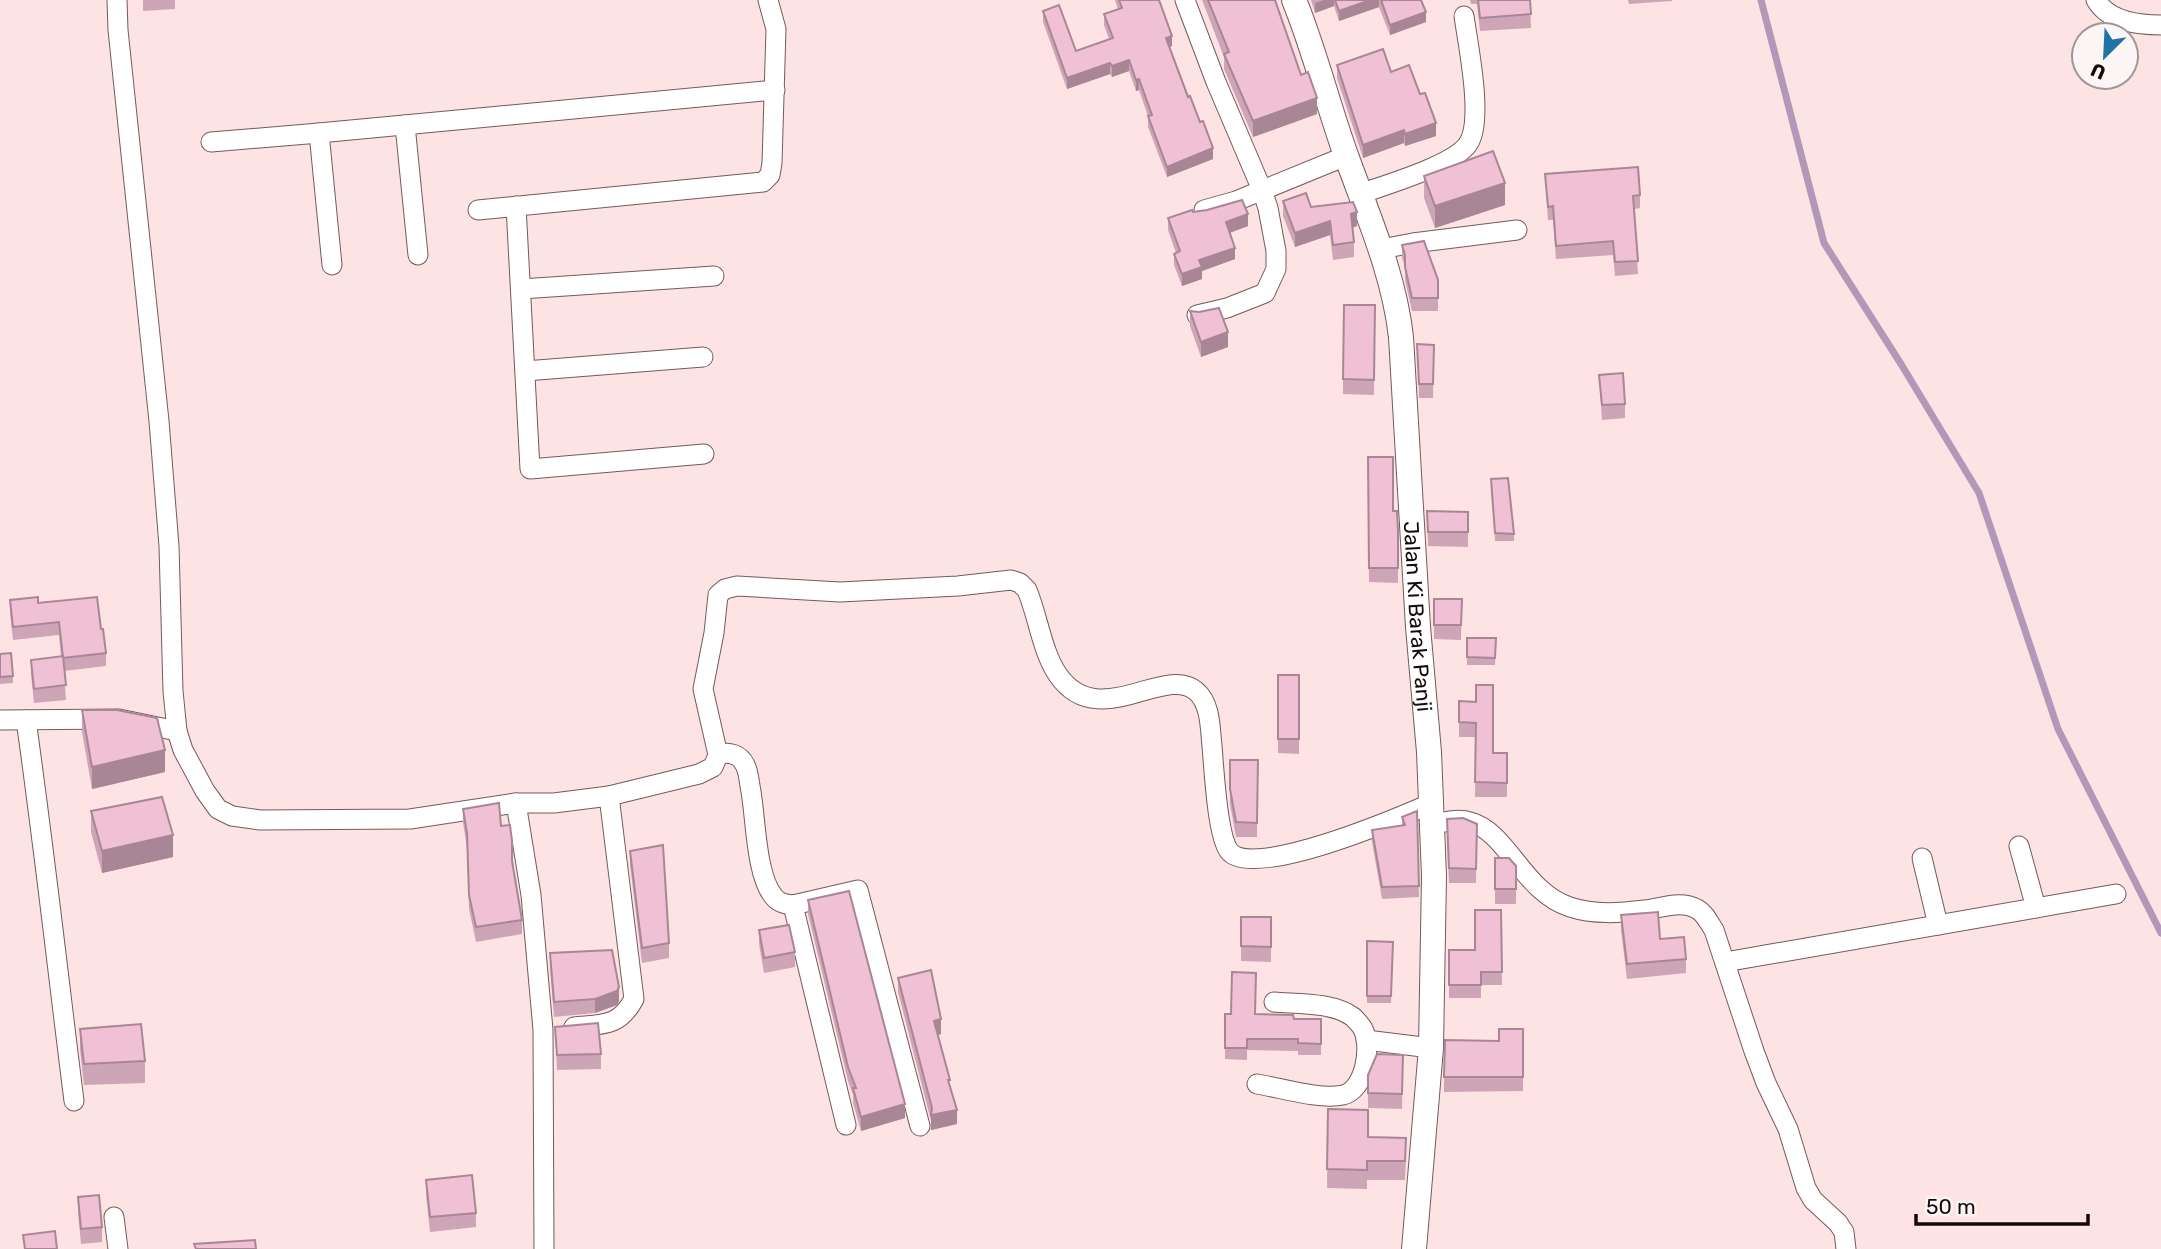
<svg xmlns="http://www.w3.org/2000/svg" width="2161" height="1249" viewBox="0 0 2161 1249" font-family="Rubik,sans-serif">
<style>
.lines{fill:none;stroke-linecap:round;stroke-linejoin:round}
.stream{stroke:#b596b8;stroke-width:7}
.minor-casing{stroke:#745a5a;stroke-width:21}
.tertiary-casing{stroke:#745a5a;stroke-width:26}
.minor{stroke:#fff;stroke-width:19}
.tertiary{stroke:#fff;stroke-width:24}
.wall{fill:#cea5b7}
.shaded-wall{fill:#a88695}
.building{fill:#f0c0d5;stroke:#a88695;stroke-width:2}
.labels{text-anchor:middle;dominant-baseline:central;stroke-width:5;stroke-linejoin:round;paint-order:stroke}
.street-label{font-size:21px;fill:#140a0a;stroke:#fcf5f5}
</style>
<rect width="100%" height="100%" fill="#fde3e3"/>
<g class="lines">
<polyline class="stream" points="1761,0 1824,243 1901,364 1979,493 2058,729 2161,933"/>
<defs>
<g id="minor">
<path d="M117,0L118,30L159,421L169,546L173,691L177,731L183,750L205,791L218,809L232,816L260,820L410,819L516,803H554L609,796L699,774L713,767L718,755L703,689L714,633L718,595L725,589L737,586L840,592L958,586L1011,580L1020,583L1027,590C1038,616 1042,652 1058,675C1098,733 1164,664 1196,691C1211,704 1210,728 1212,746C1214,768 1217,835 1229,851C1251,881 1400,817 1430,804"/>
<polyline points="1185,0 1216,82 1262,190 1268,208 1276,251 1276,269 1265,293 1227,308 1197,315"/>
<path d="M2096,0C2109,22 2138,25 2161,25"/>
<polyline points="405,125 418,255"/>
<polyline points="211,142 319,133"/>
<path d="M1360,194C1385,185 1454,165 1468,144C1484,121 1468,45 1464,16"/>
<polyline points="516,206 530,469 704,454"/>
<polyline points="478,210 763,182 770,175 772,163 776,29 768,0"/>
<polyline points="1204,210 1236,201 1346,156"/>
<polyline points="1381,249 1413,243 1517,230"/>
<polyline points="332,265 319,133 775,90"/>
<polyline points="521,289 714,276"/>
<polyline points="525,371 703,357"/>
<polyline points="0,720 119,719 177,731"/>
<path d="M26,720C44,847 58,974 74,1101"/>
<path d="M718,755C728,751 740,754 745,765C748,770 749,779 750,786C756,814 755,875 774,897C779,903 785,904 793,905L858,890L920,1126"/>
<polyline points="516,803 531,895 543,1030 544,1249"/>
<path d="M1433,824C1445,822 1458,818 1470,822C1508,832 1523,892 1570,907C1594,915 1620,913 1645,910C1663,908 1680,900 1697,909C1705,913 1709,923 1714,930L1754,1051L1766,1083L1788,1129L1806,1188L1813,1200L1838,1223L1844,1232L1846,1249"/>
<polyline points="2019,846 2036,908"/>
<polyline points="1922,858 1938,925"/>
<polyline points="793,905 846,1125"/>
<polyline points="1725,962 2116,894"/>
<path d="M574,1027C603,1024 619,1027 634,999L609,796"/>
<polyline points="1366,1040 1431,1048"/>
<path d="M1257,1084C1282,1088 1319,1100 1343,1095C1365,1090 1372,1047 1363,1029C1361,1025 1356,1020 1353,1017C1333,1002 1298,1004 1274,1002"/>
<polyline points="114,1217 118,1249"/>
</g>
<g id="tertiary">
<path id="s1" d="M1294,0C1315,51 1328,106 1347,158C1368,216 1394,274 1401,337L1418,627L1429,752L1434,876L1431,1048L1414,1249"/>
</g>
</defs>
<use href="#minor" class="minor-casing"/>
<use href="#tertiary" class="tertiary-casing"/>
<use href="#minor" class="minor"/>
<use href="#tertiary" class="tertiary"/>
</g>
<g class="wall">
<polygon points="143,0 175,0 175,9 143,11"/>
<polygon points="1115,0 1159,0 1172,46 1170,47 1213,159 1167,177 1148,127 1148,116 1139,90 1136,91 1129,71 1112,77 1110,74 1067,89 1043,22 1043,11 1076,51 1109,39 1104,25 1104,14 1118,10"/>
<polygon points="1202,0 1275,0 1301,75 1317,114 1253,137 1224,69 1224,57"/>
<polygon points="1311,0 1421,0 1426,22 1390,35 1379,7 1339,21 1334,6 1315,13"/>
<polygon points="1470,0 1530,0 1531,28 1480,31 1477,4 1471,4"/>
<polygon points="1628,0 1672,0 1672,1 1629,4"/>
<polygon points="1337,65 1391,72 1436,136 1405,146 1404,143 1363,158 1337,78"/>
<polygon points="1545,174 1640,195 1640,208 1634,209 1638,274 1615,276 1613,255 1556,259 1553,220 1548,220"/>
<polygon points="1424,176 1505,205 1435,228 1424,198"/>
<polygon points="1283,201 1311,207 1357,226 1352,228 1354,242 1354,257 1333,260 1330,235 1295,247 1283,216"/>
<polygon points="1193,212 1248,226 1230,233 1235,259 1202,271 1202,279 1182,286 1174,265 1174,254 1176,253 1168,230 1168,218"/>
<polygon points="1402,245 1438,280 1438,311 1412,311 1405,280 1405,267 1402,258"/>
<polygon points="1375,305 1374,395 1343,394 1343,379"/>
<polygon points="1190,311 1199,312 1228,347 1201,357 1190,326"/>
<polygon points="1417,344 1434,345 1433,398 1419,398"/>
<polygon points="1599,375 1625,404 1625,418 1602,420"/>
<polygon points="1368,457 1398,531 1398,583 1369,582"/>
<polygon points="1491,487 1514,534 1514,541 1495,541"/>
<polygon points="1427,511 1468,512 1468,547 1428,546"/>
<polygon points="1434,599 1462,599 1461,640 1434,639"/>
<polygon points="10,600 38,603 101,629 106,653 106,666 64,671 66,700 34,703 31,674 31,660 61,657 59,635 13,640 10,613"/>
<polygon points="1467,638 1496,638 1495,665 1467,665"/>
<polygon points="0,654 13,676 13,683 0,684"/>
<polygon points="1278,675 1299,675 1299,754 1278,753"/>
<polygon points="1476,702 1493,753 1507,753 1507,797 1475,797 1476,737 1459,737 1459,722"/>
<polygon points="82,710 165,772 92,789 82,732"/>
<polygon points="1230,760 1258,760 1257,837 1236,837 1230,804"/>
<polygon points="463,809 501,826 512,862 522,920 522,934 476,942 469,909 467,847 463,823"/>
<polygon points="91,811 173,857 102,873 91,832"/>
<polygon points="1417,811 1419,897 1382,899 1372,842 1372,830 1402,826 1402,817"/>
<polygon points="1477,824 1476,883 1449,883 1447,834"/>
<polygon points="630,851 669,943 669,958 642,963 630,865"/>
<polygon points="1495,858 1516,866 1516,904 1495,904"/>
<polygon points="808,900 905,1118 861,1131 853,1103 853,1095 848,1081 808,914"/>
<polygon points="1501,910 1502,985 1481,985 1481,998 1449,998 1449,950 1475,950"/>
<polygon points="1621,915 1660,939 1686,959 1686,973 1627,979 1621,930"/>
<polygon points="1241,917 1271,917 1271,962 1241,961"/>
<polygon points="759,930 795,952 795,967 764,973 759,944"/>
<polygon points="1367,941 1393,942 1391,1003 1367,1003"/>
<polygon points="550,953 619,1001 617,1005 595,1013 554,1017 550,967"/>
<polygon points="898,978 941,1034 938,1035 957,1124 931,1130 931,1121 898,992"/>
<polygon points="1225,1014 1255,1014 1294,1019 1321,1019 1321,1055 1298,1055 1298,1051 1247,1050 1247,1060 1225,1059"/>
<polygon points="555,1027 601,1054 601,1069 557,1070"/>
<polygon points="80,1029 145,1061 145,1083 84,1085 80,1050"/>
<polygon points="1523,1029 1523,1091 1444,1092 1444,1077 1499,1041"/>
<polygon points="1403,1055 1402,1109 1368,1108 1368,1075"/>
<polygon points="1328,1109 1368,1137 1406,1157 1405,1180 1367,1180 1367,1189 1327,1188"/>
<polygon points="426,1180 476,1213 476,1227 430,1232 426,1194"/>
<polygon points="78,1197 102,1227 102,1242 81,1244 78,1212"/>
</g>
<g class="shaded-wall">
<polygon points="1324,0 1334,0 1334,6 1315,13 1315,3"/>
<polygon points="1370,0 1379,0 1379,7 1339,21 1339,11"/>
<polygon points="1426,12 1426,22 1390,35 1390,25"/>
<polygon points="1172,36 1172,46 1166,49 1166,38"/>
<polygon points="1129,60 1129,71 1112,77 1112,66"/>
<polygon points="1110,63 1110,74 1067,89 1067,78"/>
<polygon points="1139,79 1139,90 1136,91 1136,80"/>
<polygon points="1317,98 1317,114 1253,137 1253,121"/>
<polygon points="1436,123 1436,136 1405,146 1405,134"/>
<polygon points="1404,130 1404,143 1363,158 1363,145"/>
<polygon points="1213,148 1213,159 1167,177 1167,167"/>
<polygon points="1505,183 1505,205 1435,228 1435,206"/>
<polygon points="1357,212 1357,226 1351,228 1351,214"/>
<polygon points="1248,214 1248,226 1226,234 1226,222"/>
<polygon points="1330,221 1330,235 1295,247 1295,233"/>
<polygon points="1235,248 1235,259 1202,271 1202,279 1182,286 1182,274 1199,260"/>
<polygon points="1228,332 1228,347 1201,357 1201,342"/>
<polygon points="165,750 165,772 92,789 92,767"/>
<polygon points="173,835 173,857 102,873 102,851"/>
<polygon points="619,987 619,1001 617,1005 595,1013 595,999"/>
<polygon points="941,1019 941,1034 934,1036 934,1021"/>
<polygon points="905,1104 905,1118 861,1131 861,1117"/>
<polygon points="957,1110 957,1124 931,1130 931,1115"/>
</g>
<g class="building">
<polygon points="1119,0 1159,0 1172,36 1166,38 1188,97 1190,96 1200,122 1203,121 1213,148 1167,167 1148,116 1152,115 1139,79 1136,80 1129,60 1112,66 1110,63 1067,78 1043,11 1059,5 1076,51 1113,38 1104,14 1122,8"/>
<polygon points="1208,0 1275,0 1301,75 1308,72 1317,98 1253,121 1224,54 1229,52"/>
<polygon points="1335,0 1370,0 1339,11"/>
<polygon points="1381,0 1421,0 1426,12 1390,25"/>
<polygon points="1478,0 1530,0 1531,14 1480,18"/>
<polygon points="1383,49 1391,72 1409,65 1420,94 1425,93 1436,123 1405,134 1404,130 1363,145 1337,65"/>
<polygon points="1493,151 1505,183 1435,206 1424,176"/>
<polygon points="1638,167 1640,195 1633,196 1638,261 1615,262 1613,241 1556,246 1553,206 1548,207 1545,174"/>
<polygon points="1306,193 1311,207 1353,202 1357,212 1351,214 1354,242 1333,245 1330,221 1295,233 1283,201"/>
<polygon points="1242,200 1248,214 1226,222 1235,248 1199,260 1202,267 1182,274 1174,254 1180,251 1168,218 1192,210 1193,212 1207,210"/>
<polygon points="1424,241 1438,280 1438,298 1412,298 1405,267 1405,255 1402,245"/>
<polygon points="1344,305 1375,305 1374,380 1343,379"/>
<polygon points="1219,308 1228,332 1201,342 1190,311 1199,312"/>
<polygon points="1417,344 1434,345 1433,384 1419,384"/>
<polygon points="1623,373 1625,404 1602,405 1599,375"/>
<polygon points="1368,457 1393,457 1393,511 1397,511 1398,531 1398,568 1369,568"/>
<polygon points="1508,478 1514,534 1495,533 1491,479"/>
<polygon points="1427,511 1468,512 1468,532 1428,532"/>
<polygon points="38,597 38,603 97,597 101,629 103,629 106,653 63,658 59,622 13,627 10,600"/>
<polygon points="1434,599 1462,599 1461,625 1434,625"/>
<polygon points="1467,638 1496,638 1495,658 1467,657"/>
<polygon points="11,653 13,676 0,677 0,654"/>
<polygon points="63,656 66,685 34,689 31,660"/>
<rect x="1278" y="675" width="21" height="64"/>
<polygon points="1476,685 1493,685 1493,753 1507,753 1507,783 1475,782 1476,723 1459,722 1459,701 1476,702"/>
<polygon points="82,710 117,710 157,718 165,750 92,767"/>
<polygon points="1230,760 1258,760 1257,823 1236,822 1230,789"/>
<polygon points="162,797 173,835 102,851 91,811"/>
<polygon points="499,803 501,826 510,825 512,841 512,861 522,920 476,927 469,895 467,833 463,809"/>
<polygon points="1417,811 1419,886 1382,887 1372,830 1405,825 1402,817"/>
<polygon points="1463,818 1477,824 1476,869 1449,868 1447,819"/>
<polygon points="663,845 669,943 642,948 630,851"/>
<polygon points="1495,858 1509,858 1516,866 1516,889 1495,889"/>
<polygon points="849,891 905,1104 861,1117 853,1088 856,1088 848,1067 808,900"/>
<polygon points="1475,910 1501,910 1502,972 1481,972 1481,985 1449,985 1449,950 1475,950"/>
<polygon points="1658,912 1660,939 1684,937 1686,959 1627,964 1621,915"/>
<polygon points="1241,917 1271,917 1271,947 1241,946"/>
<polygon points="789,925 795,952 764,958 759,930"/>
<polygon points="1367,941 1393,942 1391,996 1367,996"/>
<polygon points="612,950 619,987 617,991 595,999 554,1002 550,953"/>
<polygon points="931,970 941,1019 934,1021 950,1080 948,1080 957,1110 931,1115 932,1108 898,978"/>
<polygon points="1232,972 1256,973 1255,1014 1293,1015 1294,1019 1321,1019 1321,1044 1298,1043 1298,1039 1247,1039 1247,1048 1225,1048 1225,1014 1231,1014"/>
<polygon points="598,1023 601,1054 557,1055 555,1027"/>
<polygon points="141,1024 145,1061 84,1064 80,1029"/>
<polygon points="1499,1029 1523,1029 1523,1077 1444,1077 1445,1040 1499,1041"/>
<polygon points="1377,1054 1403,1055 1402,1094 1368,1093 1368,1075"/>
<polygon points="1328,1109 1368,1110 1368,1137 1406,1138 1405,1161 1367,1161 1367,1170 1327,1169"/>
<polygon points="472,1175 476,1213 430,1217 426,1180"/>
<polygon points="99,1195 102,1227 81,1229 78,1197"/>
<polygon points="55,1231 57,1249 25,1249 23,1235"/>
<polygon points="255,1240 256,1249 196,1249 194,1244"/>
</g>
<g class="labels">
<g class="street-label">
<text stroke="none"><textPath href="#s1" startOffset="634">Jalan Ki Barak Panji</textPath></text>
</g>
</g>
<g transform="translate(2105 56) rotate(204)"><circle r="33" fill="#fcf5f5" stroke="#9f9797" stroke-width="2"/>
<path d="M0-5L12 26L0 18L-12 26Z" fill="#2074a4"/>
<text y="-10" font-size="19" font-weight="bold" text-anchor="middle" fill="#140a0a">U</text>
</g>
<path d="M1916 1214v10h172v-10" fill="none" stroke="#140a0a" stroke-width="3.5"/>
<text x="1926" y="1214" font-size="21" fill="#140a0a" stroke="#fcf5f5" stroke-width="5" paint-order="stroke">50 m</text>
</svg>
